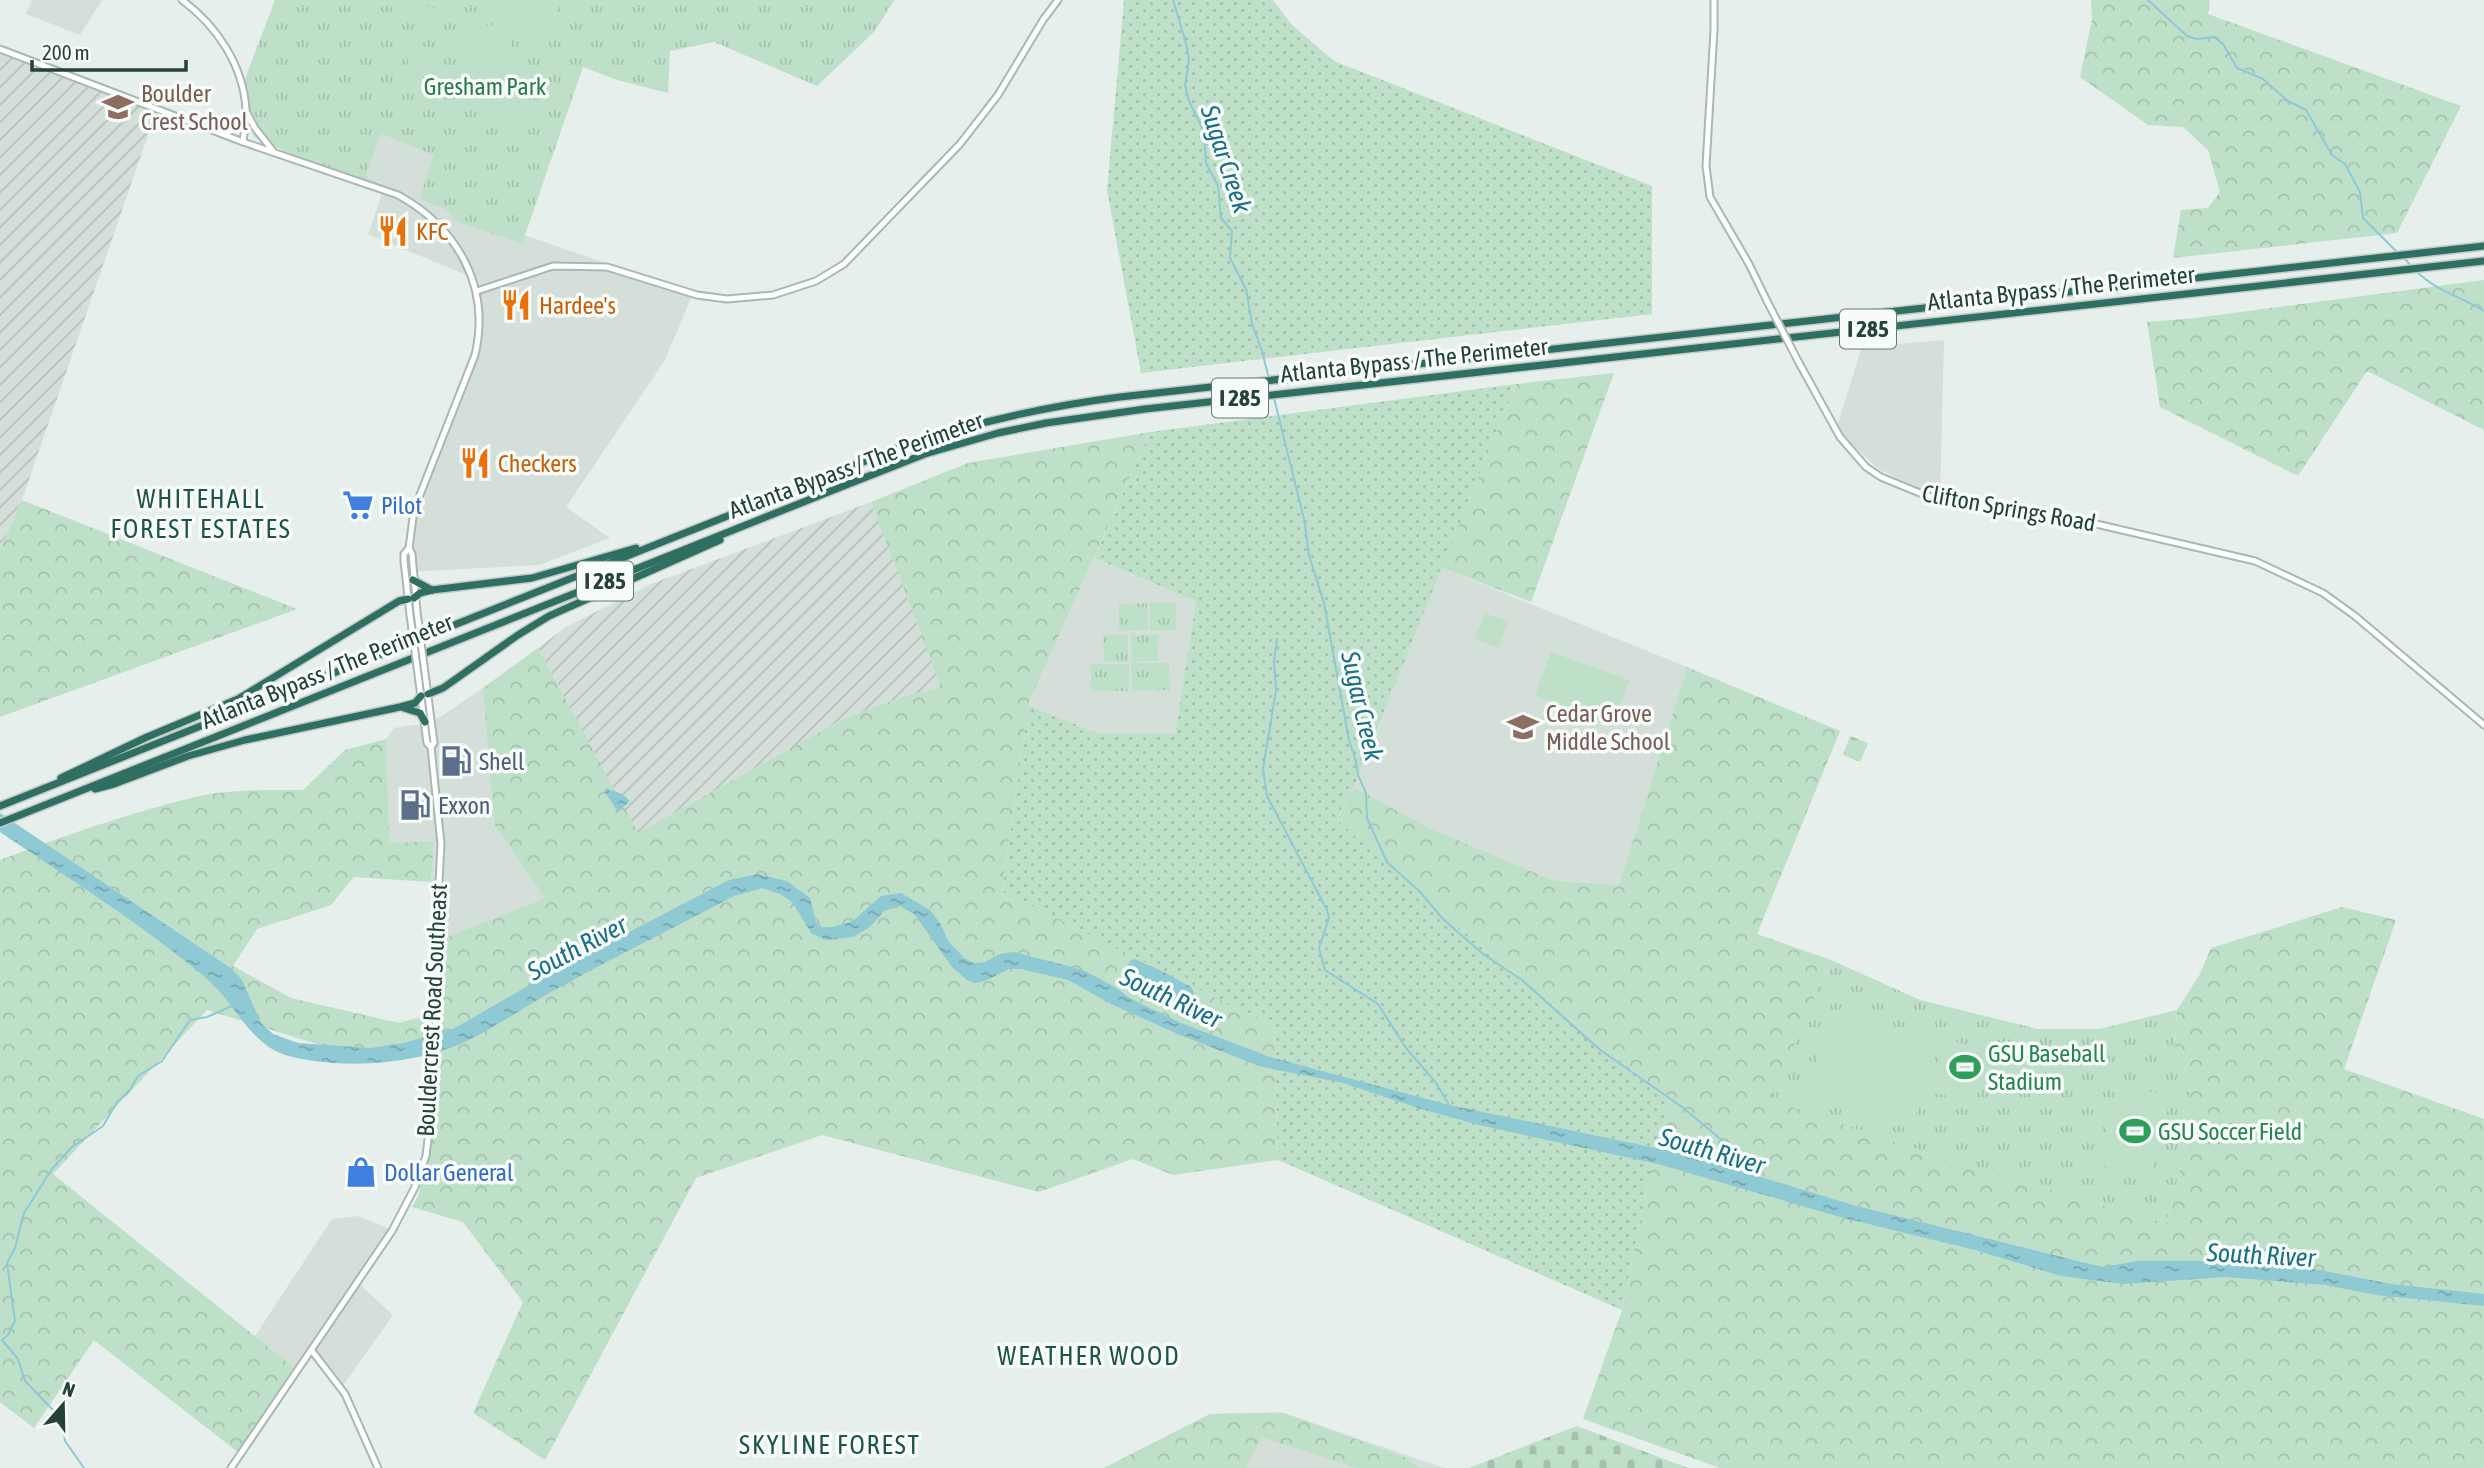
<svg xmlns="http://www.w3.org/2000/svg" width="2484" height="1468" viewBox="0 0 2484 1468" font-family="'Asap Condensed',sans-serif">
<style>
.built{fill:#d4dfda}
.industrial{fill:url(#industrial-furrows)}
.grass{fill:url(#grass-dots)}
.forest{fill:url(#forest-crowns)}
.cemetery{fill:url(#cemetery-stones)}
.park{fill:url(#park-tufts)}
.pitch{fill:#bfe0c8}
.water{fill:url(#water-ripples)}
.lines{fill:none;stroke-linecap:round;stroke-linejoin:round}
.stream{stroke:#8ec9d4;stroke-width:2}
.tertiary-casing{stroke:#a8b8b2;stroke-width:9}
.motorway-casing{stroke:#c2cac8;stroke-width:10}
.tertiary{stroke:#fff;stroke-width:5}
.motorway{stroke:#2f6f62;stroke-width:7}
.tertiary-bridge-casing{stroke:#a8b8b2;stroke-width:9;stroke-linecap:butt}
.tertiary-bridge{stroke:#fff;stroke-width:5}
.labels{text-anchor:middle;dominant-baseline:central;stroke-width:7;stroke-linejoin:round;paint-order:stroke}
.shield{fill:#f7fbf9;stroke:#637a73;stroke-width:2}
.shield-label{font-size:23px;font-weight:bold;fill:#24423a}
.park-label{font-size:24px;fill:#2d7a4b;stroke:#f7fbf9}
.education-label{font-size:24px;fill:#785e54;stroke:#f7fbf9;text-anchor:start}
.food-label{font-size:24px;fill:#c56008;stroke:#f7fbf9;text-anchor:start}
.street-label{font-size:24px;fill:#24423a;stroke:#f7fbf9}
.shop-label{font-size:24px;fill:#366cbe;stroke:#f7fbf9;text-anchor:start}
.service-label{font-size:24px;fill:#4e5e75;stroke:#f7fbf9;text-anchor:start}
.leisure-label{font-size:24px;fill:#27864d;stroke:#f7fbf9;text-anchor:start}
.water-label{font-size:26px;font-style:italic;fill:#1c6f80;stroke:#f7fbf9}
.neighbourhood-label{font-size:26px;letter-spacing:2px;fill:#1f5548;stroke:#f7fbf9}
</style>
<defs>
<pattern id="industrial-furrows" width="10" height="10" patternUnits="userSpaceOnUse" patternTransform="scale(1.75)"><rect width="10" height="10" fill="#d4dfda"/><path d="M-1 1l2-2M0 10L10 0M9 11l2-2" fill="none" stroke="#b6c1bc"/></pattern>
<pattern id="grass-dots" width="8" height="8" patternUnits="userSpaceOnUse" patternTransform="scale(1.75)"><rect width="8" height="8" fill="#bfe0c8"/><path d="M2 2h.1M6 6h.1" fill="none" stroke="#a4c1ad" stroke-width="1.8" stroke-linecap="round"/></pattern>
<pattern id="forest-crowns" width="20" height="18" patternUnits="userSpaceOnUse" patternTransform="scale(1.75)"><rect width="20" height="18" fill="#bfe0c8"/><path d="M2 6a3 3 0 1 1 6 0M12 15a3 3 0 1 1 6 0" fill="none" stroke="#a4c1ad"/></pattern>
<pattern id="cemetery-stones" width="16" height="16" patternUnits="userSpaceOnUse" patternTransform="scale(1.75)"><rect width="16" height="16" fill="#bfe0c8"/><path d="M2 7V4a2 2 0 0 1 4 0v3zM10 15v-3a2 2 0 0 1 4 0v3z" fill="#a4c1ad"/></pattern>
<pattern id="park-tufts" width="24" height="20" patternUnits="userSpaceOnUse" patternTransform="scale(1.75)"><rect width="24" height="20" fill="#bfe0c8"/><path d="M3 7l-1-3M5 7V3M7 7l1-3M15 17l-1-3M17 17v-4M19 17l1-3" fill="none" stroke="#a4c1ad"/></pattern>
<pattern id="water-ripples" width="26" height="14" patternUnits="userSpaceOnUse" patternTransform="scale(1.75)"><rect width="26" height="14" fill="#8ec9d4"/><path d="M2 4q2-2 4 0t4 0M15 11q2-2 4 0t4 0" fill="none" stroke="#74a5ad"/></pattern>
</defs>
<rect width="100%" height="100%" fill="#e6efeb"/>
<g class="built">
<polygon points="32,0 102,0 80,35 26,14"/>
<polygon points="381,134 435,155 419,199 693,293 665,360 566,507 610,538 539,565 408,572 403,561 425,485 474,367 482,327 478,280 368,234 384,188 366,177"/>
<polygon points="1944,340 1940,500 1877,468 1836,429 1862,347"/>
<polygon points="1094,558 1196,601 1175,734 1099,734 1028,705"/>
<polygon points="1442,568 1687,667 1619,885 1552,880 1427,827 1354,787"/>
<polygon points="483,688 494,824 545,898 434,942 431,882 434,841 388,844 386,739 394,728 433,722"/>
<polygon points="359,1216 391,1230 358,1283 393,1315 342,1387 310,1352 297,1370 255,1336 332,1219"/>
<polygon points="1281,1412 1444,1468 1104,1468 1210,1414"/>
</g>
<g class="industrial">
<polygon points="0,49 157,109 22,500 0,550"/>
<polygon points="871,502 942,687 898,698 841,720 637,834 538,648 566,627 651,584"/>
</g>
<g class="grass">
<polygon points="1124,0 1273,0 1292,25 1334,61 1652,186 1652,314 1141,373 1107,190"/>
<polygon points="1516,384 1354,787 1337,819 1455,924 1671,1102 1654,1153 1622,1310 1278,1160 1274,1027 1002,892 1028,705 1099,734 1175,734 1196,601 1094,558 1150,432"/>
</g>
<g class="forest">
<polygon points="2091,0 2210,0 2208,14 2461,106 2397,233 2173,258 2181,210 2208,208 2220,192 2208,150 2183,127 2148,125 2080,77 2092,19"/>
<polygon points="2484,280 2484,430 2367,371 2298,476 2160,407 2147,322 2195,318"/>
<polygon points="1614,373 1531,602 1442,568 1516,384"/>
<path d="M1150,432L1028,705L1002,891L1274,1027L1278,1160L1173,1175L1133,1159L1039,1192L822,1135L696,1178L545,1460L473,1413L523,1302L463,1222L412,1207L419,1194L436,1052L369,1060L207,1010L53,1174L297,1370L239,1453L94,1340L34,1428L0,1402V860C63,836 129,813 195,797C230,789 268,790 303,790L345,750L386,739L389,843L434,841L431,882L354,877L331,905L257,929L233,966L291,998L399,1023L432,1014L434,942L545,898L494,824L483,688L538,648L638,833L841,720L898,698L941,687L871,502L968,463Z"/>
<polygon points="22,500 297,609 0,717 0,550"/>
<polygon points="1687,667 1840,731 1757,934 1831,960 1771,1100 1967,1166 2166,1223 2189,1134 2189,1080 2175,1047 2177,1010 2200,974 2211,948 2342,907 2396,920 2344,1069 2484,1119 2484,1468 1720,1468 1583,1419 1622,1310 1654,1153 1671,1102 1455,924 1337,820 1354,787 1427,827 1552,880 1619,885"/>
<polygon points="1284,1413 1407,1458 1420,1468 1357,1468 1261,1437 1246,1468 1104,1468 1210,1414"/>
</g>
<g class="cemetery">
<polygon points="1850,736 1868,743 1860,762 1843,755"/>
<polygon points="1577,1426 1688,1468 1469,1468"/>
</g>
<g class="park">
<polygon points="275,0 894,0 875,31 817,86 714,42 670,51 668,93 617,80 583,67 522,244 456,221 446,209 419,199 434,155 381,134 366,176 384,188 317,166 254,137 240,92"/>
<polygon points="1176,602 1176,630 1150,631 1150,603"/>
<polygon points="1147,603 1148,630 1119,631 1119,604"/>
<polygon points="1103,635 1128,635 1128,662 1104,662"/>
<polygon points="1131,635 1158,635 1158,661 1132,662"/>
<polygon points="1131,663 1169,663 1170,690 1132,691"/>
<rect x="1091" y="664" width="38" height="27"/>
<polygon points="1831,960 1920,1000 2038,1029 2099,1029 2177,1010 2175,1047 2189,1080 2189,1134 2166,1223 1967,1166 1770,1100"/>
</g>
<g class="pitch">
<path d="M502,0H558C559,16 552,27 540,36L498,8Z"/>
<polygon points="422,4 444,12 437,36 427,32 419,24 418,13"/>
<polygon points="506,22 529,115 480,127 457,33"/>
<path d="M412,41L436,51L429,76C407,70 403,63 412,41Z"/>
<polygon points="1485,613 1508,622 1498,648 1475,639"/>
<polygon points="1551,652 1629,680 1613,725 1535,696"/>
<polygon points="1829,1013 1935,1041 1913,1126 1806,1098"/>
<polygon points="1953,1041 1996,1052 1988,1081 1976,1095 1956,1098 1932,1092 1943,1046"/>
<polygon points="2119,1084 2171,1097 2150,1178 2098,1164"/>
</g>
<g class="water">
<polygon points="606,788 622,794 630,801 618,812 605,792"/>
<path d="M0,813L232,969L242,980L261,1023L273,1034L298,1043L370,1048L404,1043L455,1028L554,971L729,880L757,874L787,881L810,898L816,922L822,927H833L853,921L881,896L901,893L930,910L940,923L949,942L964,958L974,963L985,962L1000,954L1014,952L1083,970L1115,987L1131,999L1181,1023L1270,1057L1445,1104L1684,1154L1853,1205L2090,1264L2104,1267L2137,1261H2253L2320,1270L2391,1284L2484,1294V1306L2376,1295L2325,1285L2225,1277L2124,1284L2061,1276L1975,1250L1840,1217L1658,1164L1483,1126L1421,1109L1343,1083L1262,1067L1180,1035L1111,1004L1068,980L1021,969H1009L985,981L974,983L967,980L952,967L915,915L900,906L884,911L870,927L853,937L827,940L812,934L792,902L780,894L762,888L734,896C677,926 620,954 564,985C533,1001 504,1022 473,1038C432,1059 379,1066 333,1063C314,1061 289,1059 272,1049C244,1032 232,1000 207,979C145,926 68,878 0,832Z"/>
<polygon points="1134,959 1160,970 1191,987 1194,992 1188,1007 1124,981 1123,973 1131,960"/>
</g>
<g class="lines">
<g class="stream">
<polyline points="1173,0 1187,47 1189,61 1185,85 1189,101 1204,132 1206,163 1218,186 1221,218 1232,231 1230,258 1246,289 1252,324 1262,351 1269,379"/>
<polyline points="2148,0 2187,36 2197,39 2214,37 2223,44 2237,68 2263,79 2288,101 2306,110 2332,155 2345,164 2360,192 2363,218 2397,252"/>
<polyline points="2404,258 2412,267"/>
<path d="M2416,271C2435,290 2461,297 2484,311"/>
<polyline points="1274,398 1304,519 1309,555 1324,603 1349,740 1356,761 1358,775 1366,793 1367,818 1387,862 1420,892 1443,919 1483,954 1522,980 1599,1049 1682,1107 1735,1151 1752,1173"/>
<polyline points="1277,639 1274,661 1276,690 1263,769 1267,796 1327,910 1329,918 1319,948 1325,970 1378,1004 1406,1048 1436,1083 1449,1105"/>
<polyline points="84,1468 65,1441 63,1425 53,1410 25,1381 18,1359 2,1340 8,1335 15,1321 7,1263 15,1248 24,1213 52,1169 72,1147 103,1126 117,1102 130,1090 138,1076 162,1061 190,1020 207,1017 234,1005"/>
</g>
<defs>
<g id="tertiary">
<path d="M182,0C217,26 243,65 246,109C247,119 244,131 243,142"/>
<polyline points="1714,0 1714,30 1706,166 1710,197 1749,264 1767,301"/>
<path d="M0,49L243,142L398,195C458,228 491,287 475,355L414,510L409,548L404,554V561L410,615"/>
<polyline points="247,113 255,128 273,151"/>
<polyline points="223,133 233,130 244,116"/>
<polyline points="477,291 553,266 607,267 697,295 727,299 773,295 816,281 844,264 960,144 998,95 1043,20 1058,0"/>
<polyline points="1798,361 1840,437 1866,467 1881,477 1927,496 2062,516 2255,561 2323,593 2355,616 2484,725"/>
<polyline points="409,548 412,554 417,612"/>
<polyline points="419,682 427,743 431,747"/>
<polyline points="312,1351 345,1394 378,1468"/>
<polyline points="231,1468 392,1231 415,1187 426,1156 432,1106 436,1012 436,938 441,844 431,747 434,743 426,681"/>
</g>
<g id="motorway">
<polyline points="413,580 432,590"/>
<polyline points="414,598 420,593 432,590 532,578 636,548"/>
<polyline points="428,694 443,688 518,635 549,616 720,540"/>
<polyline points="404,708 420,713 425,722"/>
<polyline points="61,778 147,737 238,699 399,601 408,599"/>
<polyline points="95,789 114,784 188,756 245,740 400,707 415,703 421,696"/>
<path d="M0,806L893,450C967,424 1041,407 1120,397L2484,246"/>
<polyline points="0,823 846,485 925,454 998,433 1046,423 1145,409 2484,261"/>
</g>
</defs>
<use href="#tertiary" class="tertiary-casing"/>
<use href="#motorway" class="motorway-casing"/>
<use href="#tertiary" class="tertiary"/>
<use href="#motorway" class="motorway"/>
<defs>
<g id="tertiary-bridge">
<polyline points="1767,301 1798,361"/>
<polyline points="417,612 426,681"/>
<polyline points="410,615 419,682"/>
</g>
</defs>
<use href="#tertiary-bridge" class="tertiary-bridge-casing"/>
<use href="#tertiary-bridge" class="tertiary-bridge"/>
</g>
<defs>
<symbol id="school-bare" viewBox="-9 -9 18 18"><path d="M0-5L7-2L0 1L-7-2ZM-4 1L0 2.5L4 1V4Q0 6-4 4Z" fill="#8d6e63" stroke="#f7fbf9" stroke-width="2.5" paint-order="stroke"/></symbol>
<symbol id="restaurant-bare" viewBox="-9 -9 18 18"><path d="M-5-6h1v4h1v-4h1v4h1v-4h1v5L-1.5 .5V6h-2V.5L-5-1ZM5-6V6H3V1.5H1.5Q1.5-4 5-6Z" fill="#e8710a" stroke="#f7fbf9" stroke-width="2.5" paint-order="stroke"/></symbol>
<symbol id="supermarket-bare" viewBox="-9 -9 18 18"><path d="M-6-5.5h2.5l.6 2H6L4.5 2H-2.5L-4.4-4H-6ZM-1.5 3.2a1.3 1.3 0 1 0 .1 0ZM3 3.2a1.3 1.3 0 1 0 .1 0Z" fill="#3f7fe0" stroke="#f7fbf9" stroke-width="2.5" paint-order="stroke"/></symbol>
<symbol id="fuel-bare" viewBox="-9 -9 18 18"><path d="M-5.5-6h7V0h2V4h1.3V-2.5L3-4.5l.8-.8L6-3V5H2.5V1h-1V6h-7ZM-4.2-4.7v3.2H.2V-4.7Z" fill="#5c6f8a" stroke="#f7fbf9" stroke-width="2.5" paint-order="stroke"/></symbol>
<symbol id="stadium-bare" viewBox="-9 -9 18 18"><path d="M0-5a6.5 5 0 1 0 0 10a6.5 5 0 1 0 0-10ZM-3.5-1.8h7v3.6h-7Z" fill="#2e9e5b" stroke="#f7fbf9" stroke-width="2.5" paint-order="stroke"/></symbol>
<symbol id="shop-bare" viewBox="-9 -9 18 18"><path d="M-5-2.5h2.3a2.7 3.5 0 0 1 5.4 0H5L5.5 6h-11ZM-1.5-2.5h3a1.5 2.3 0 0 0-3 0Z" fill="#3f7fe0" stroke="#f7fbf9" stroke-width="2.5" paint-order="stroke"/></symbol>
</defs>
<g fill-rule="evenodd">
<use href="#school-bare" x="96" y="85" width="44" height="44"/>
<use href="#restaurant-bare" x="371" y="209" width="44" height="44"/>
<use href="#restaurant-bare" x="494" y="283" width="44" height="44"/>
<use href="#restaurant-bare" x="453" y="441" width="44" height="44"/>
<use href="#supermarket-bare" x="336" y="483" width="44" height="44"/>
<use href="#school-bare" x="1501" y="705" width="44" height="44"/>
<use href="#fuel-bare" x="434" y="739" width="44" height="44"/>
<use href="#fuel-bare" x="393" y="783" width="44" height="44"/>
<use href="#stadium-bare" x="1943" y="1045" width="44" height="44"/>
<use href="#stadium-bare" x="2113" y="1109" width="44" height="44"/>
<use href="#shop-bare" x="339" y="1150" width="44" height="44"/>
</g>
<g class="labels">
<g class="shield">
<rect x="1840" y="309.5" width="56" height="39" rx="5"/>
<rect x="1212" y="378.5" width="56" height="39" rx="5"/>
<rect x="577" y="561.5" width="56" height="39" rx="5"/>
</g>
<g class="shield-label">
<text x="1868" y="329">I 285</text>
<text x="1240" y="398">I 285</text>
<text x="605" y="581">I 285</text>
</g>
<g class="park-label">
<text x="485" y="86">Gresham Park</text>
</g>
<g class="education-label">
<text x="141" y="93">Boulder<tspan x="141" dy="28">Crest School</tspan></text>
<text x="1546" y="713">Cedar Grove<tspan x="1546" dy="28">Middle School</tspan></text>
</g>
<g class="food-label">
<text x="416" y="231">KFC</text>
<text x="539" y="305">Hardee's</text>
<text x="498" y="463">Checkers</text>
</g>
<g class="street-label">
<text transform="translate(2061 288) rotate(-6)">Atlanta Bypass / The Perimeter</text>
<text transform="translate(1414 360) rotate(-6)">Atlanta Bypass / The Perimeter</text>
<text transform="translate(856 465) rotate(-20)">Atlanta Bypass / The Perimeter</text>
<text transform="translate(2009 508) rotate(10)">Clifton Springs Road</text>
<text transform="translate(327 671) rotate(-22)">Atlanta Bypass / The Perimeter</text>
<text transform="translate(432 1010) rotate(-87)">Bouldercrest Road Southeast</text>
</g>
<g class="shop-label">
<text x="381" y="505">Pilot</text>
<text x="384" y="1172">Dollar General</text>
</g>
<g class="service-label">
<text x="479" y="761">Shell</text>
<text x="438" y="805">Exxon</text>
</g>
<g class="leisure-label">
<text x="1988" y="1053">GSU Baseball<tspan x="1988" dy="28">Stadium</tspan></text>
<text x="2158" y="1131">GSU Soccer Field</text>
</g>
<g class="water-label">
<text transform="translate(1226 159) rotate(72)">Sugar Creek</text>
<text transform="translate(1362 706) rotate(77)">Sugar Creek</text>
<text transform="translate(577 948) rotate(-28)">South River</text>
<text transform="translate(1171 998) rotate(25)">South River</text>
<text transform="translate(1712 1151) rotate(16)">South River</text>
<text transform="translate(2261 1255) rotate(3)">South River</text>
</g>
<g class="neighbourhood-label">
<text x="201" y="499">WHITEHALL<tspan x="201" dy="30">FOREST ESTATES</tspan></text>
<text x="1089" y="1356">WEATHER WOOD</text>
<text x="830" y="1445">SKYLINE FOREST</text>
</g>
</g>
<g transform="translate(63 1405) rotate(20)" stroke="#f7fbf9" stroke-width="5" paint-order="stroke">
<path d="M0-5L12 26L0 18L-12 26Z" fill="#24423a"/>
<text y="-10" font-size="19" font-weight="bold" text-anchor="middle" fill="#24423a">N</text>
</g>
<path d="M32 60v10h154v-10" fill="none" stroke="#24423a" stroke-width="3.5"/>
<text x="42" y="60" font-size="21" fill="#24423a" stroke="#f7fbf9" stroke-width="5" paint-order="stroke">200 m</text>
</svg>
